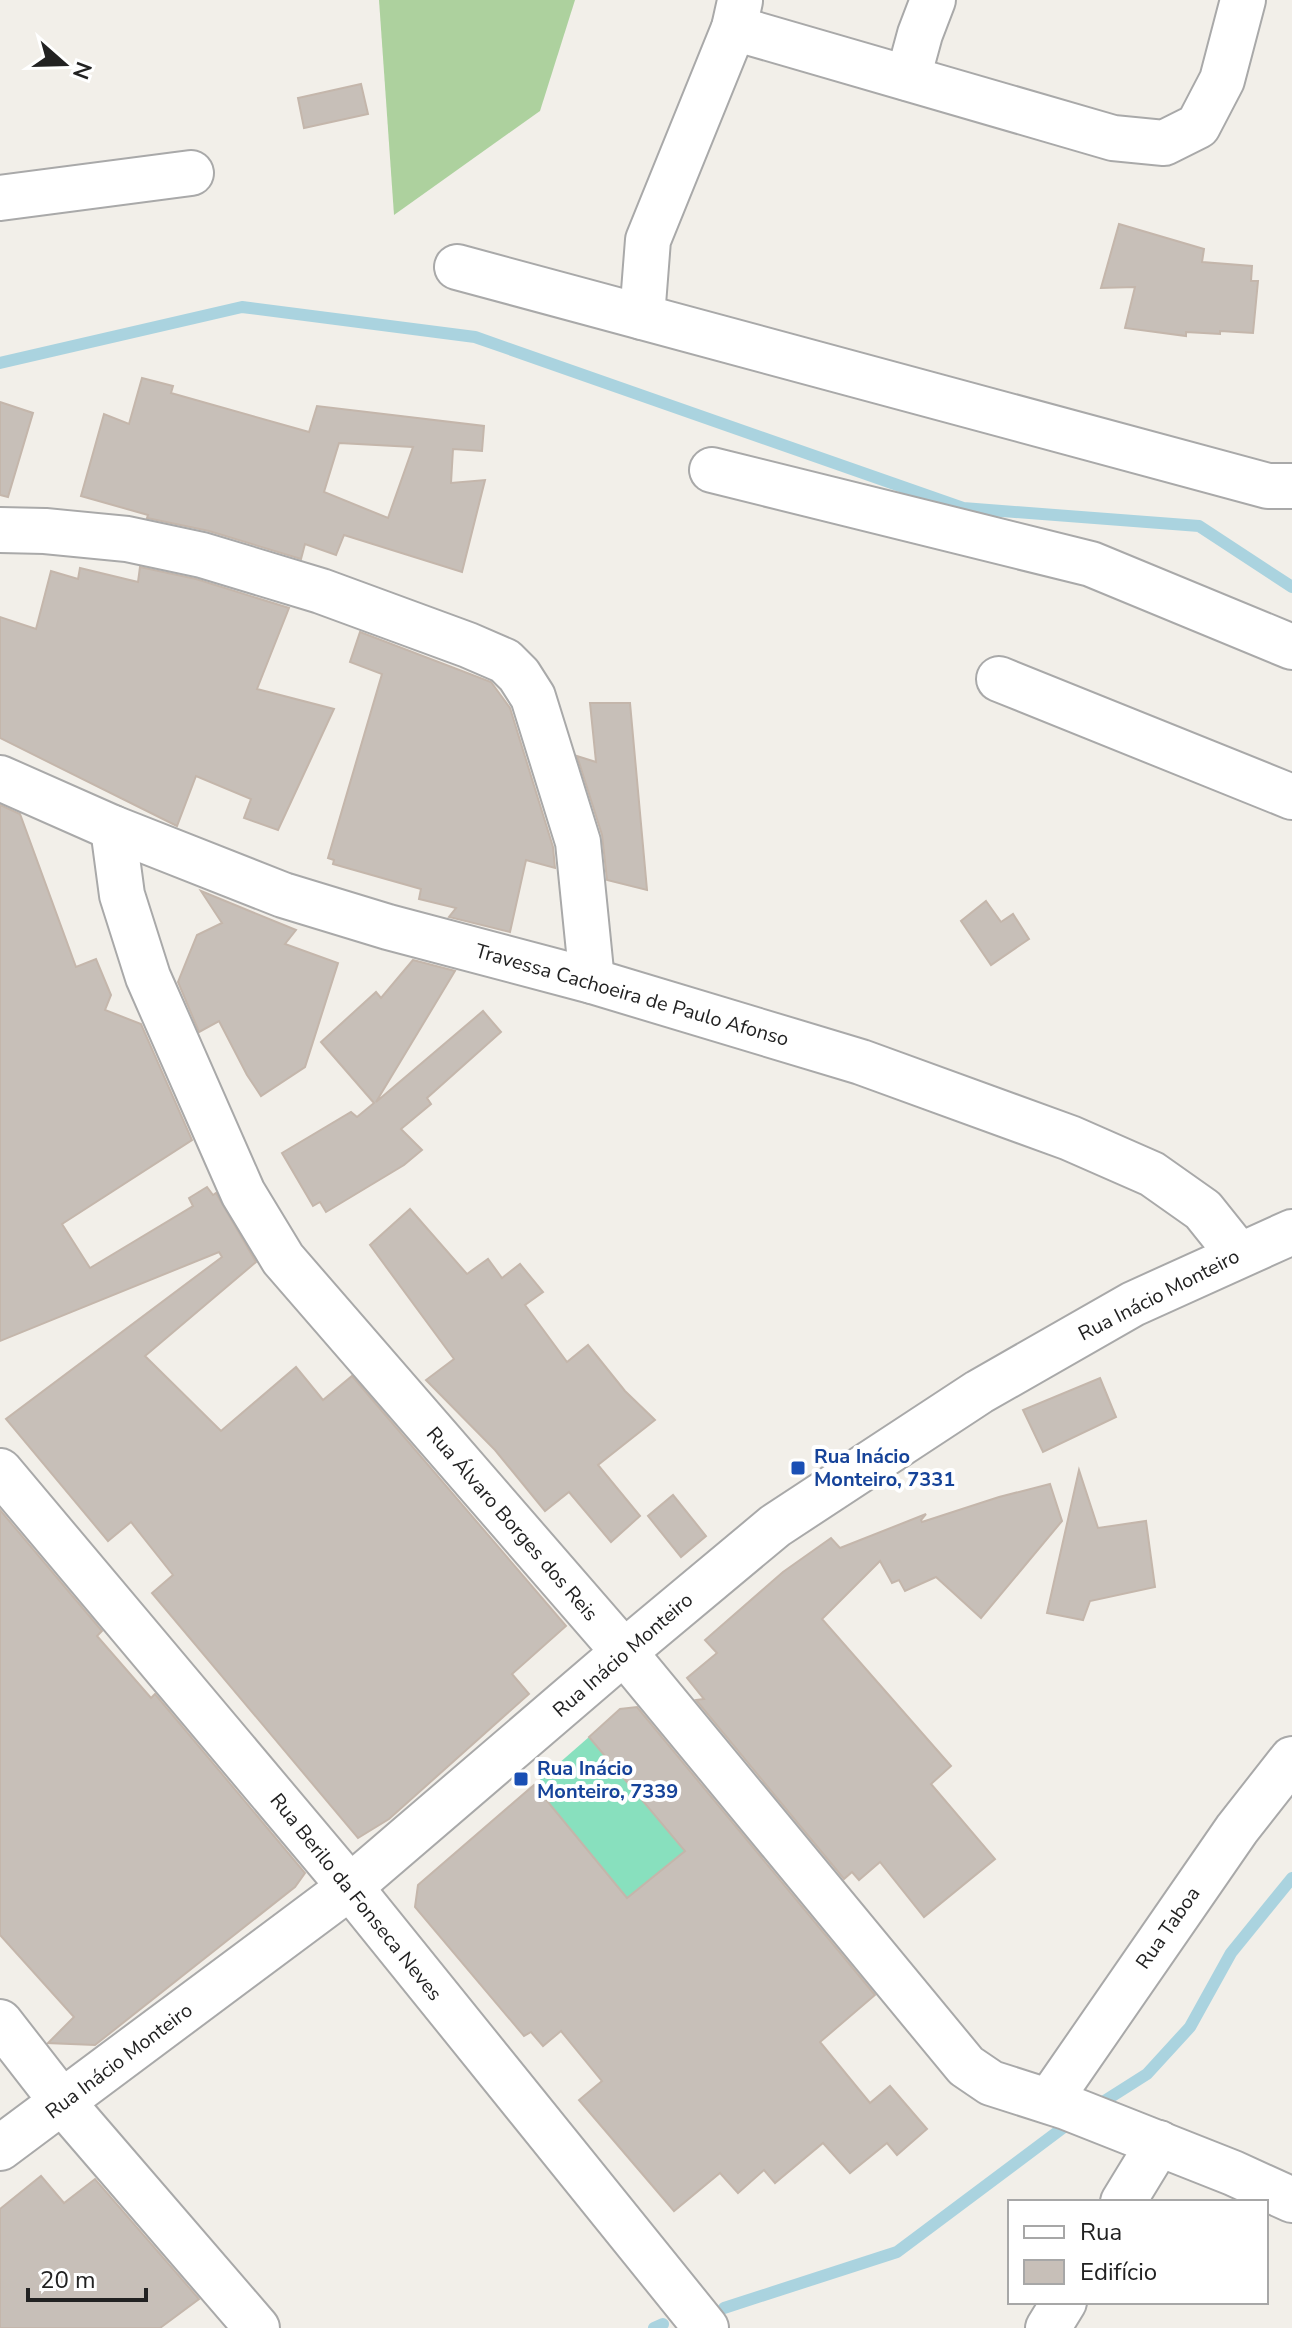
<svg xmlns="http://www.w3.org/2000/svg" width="1292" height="2328" viewBox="0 0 1292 2328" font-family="'Nunito Sans',sans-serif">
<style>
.forest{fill:#add19e}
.pitch{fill:#88e0be}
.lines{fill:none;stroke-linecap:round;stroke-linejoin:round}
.stream{stroke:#aad3df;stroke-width:12}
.building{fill:#c7bfb8;stroke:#c4b6ab;stroke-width:2;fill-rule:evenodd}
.minor-casing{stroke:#a9a9a9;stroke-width:48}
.minor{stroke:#fff;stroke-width:44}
.transit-dot{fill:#1a4fb4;stroke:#fff;stroke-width:3}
.labels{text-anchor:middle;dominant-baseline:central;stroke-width:8;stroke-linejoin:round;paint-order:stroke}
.street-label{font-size:20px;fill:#222;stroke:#fff}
.transit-label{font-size:20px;font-weight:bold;fill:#164399;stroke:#fff;text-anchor:start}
</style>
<rect width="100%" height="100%" fill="#f2efe9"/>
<polygon class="forest" points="379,0 575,0 540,111 394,215"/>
<polygon class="pitch" points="589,1737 685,1851 627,1898 534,1785"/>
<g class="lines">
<g class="stream">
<polyline points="0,363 242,307 475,337 963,508 1199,526 1292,587"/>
<polyline points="1095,2107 1147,2074 1190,2027 1231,1953 1292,1878"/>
<polyline points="724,2308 897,2252 1072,2121"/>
<polyline points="654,2328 663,2324"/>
</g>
</g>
<g class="building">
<polygon points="361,84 368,114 304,128 298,98"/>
<polygon points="1119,224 1204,249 1202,262 1252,266 1251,281 1258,281 1253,333 1220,331 1220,334 1186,332 1186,336 1125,328 1135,287 1101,288"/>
<path d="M142,378L173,386L171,393L309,432L317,406L484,426L482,451L453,449L451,483L485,480L462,572L344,535L336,555L305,544L301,559L209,531L147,518L148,515L81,496L104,414L129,424ZM339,443L413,447L388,518L324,492Z"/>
<polygon points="0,402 33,413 8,497 0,495"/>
<polygon points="140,567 196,579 289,608 257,689 334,709 278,830 244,818 251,799 196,776 177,826 0,738 0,617 36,629 51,571 78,579 80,568 138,582"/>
<polygon points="360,632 491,682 510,708 553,847 555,868 526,860 510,932 449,917 456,908 419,899 421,889 333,864 334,860 328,858 382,674 350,662"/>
<polygon points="590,703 630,703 647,890 607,880 602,835 577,756 596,762"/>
<polygon points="0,805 20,814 76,967 96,959 111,995 105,1010 141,1024 192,1140 62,1224 90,1268 193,1206 189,1198 207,1187 213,1195 216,1193 256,1262 145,1356 221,1431 296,1367 323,1400 352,1376 566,1626 512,1674 529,1694 389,1819 358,1838 152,1593 173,1575 131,1522 108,1541 6,1419 222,1257 219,1252 0,1341"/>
<polygon points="201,891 296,930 285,944 338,963 305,1067 261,1096 247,1075 219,1021 199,1032 178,982 197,935 222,923"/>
<polygon points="986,901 1001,922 1013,914 1029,939 991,965 961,921"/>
<polygon points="413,960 455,971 376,1102 483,1011 501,1032 427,1098 431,1104 401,1129 422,1150 404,1165 326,1212 320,1202 313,1206 282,1153 351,1112 357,1117 374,1103 321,1042 376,992 381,998"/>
<polygon points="410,1209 467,1274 488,1259 502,1278 520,1264 543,1292 525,1305 567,1362 588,1345 625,1391 655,1420 598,1465 640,1516 611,1542 569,1492 545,1511 495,1450 426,1380 454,1359 370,1245"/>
<polygon points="1100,1378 1116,1417 1043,1452 1023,1410"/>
<polygon points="1079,1470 1098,1528 1146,1521 1155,1587 1090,1601 1083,1620 1047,1613"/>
<polygon points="1050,1484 1062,1521 981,1618 936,1577 905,1591 899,1580 892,1583 880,1561 822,1619 951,1766 931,1784 995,1859 924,1917 880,1862 859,1880 852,1872 844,1879 696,1700 704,1699 687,1678 717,1653 705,1640 783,1572 831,1538 840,1548 926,1514 921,1520 922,1522 999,1497"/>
<polygon points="673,1495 706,1536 681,1557 648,1516"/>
<polygon points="0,1510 102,1631 97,1636 151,1698 155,1694 305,1873 295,1887 95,2045 48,2043 74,2017 0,1935"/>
<polygon points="637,1707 875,1995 820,2042 870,2103 890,2086 927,2129 897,2155 887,2143 850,2173 823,2143 775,2183 764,2170 738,2193 720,2173 674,2211 579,2100 602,2081 561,2031 543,2046 531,2032 524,2036 415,1907 418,1885 534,1785 627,1898 685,1851 589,1737 620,1709"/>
<polygon points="41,2176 64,2203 95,2179 199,2299 160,2328 0,2328 0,2209"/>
</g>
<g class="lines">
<defs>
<g id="minor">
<polyline points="734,28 1113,138 1164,143 1198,126 1222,80 1243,0"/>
<polyline points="908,78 920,34 933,0"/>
<polyline points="0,198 191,173"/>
<polyline points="457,267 1268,486 1292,486"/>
<polyline points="642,317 648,240 734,28 740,1"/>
<polyline points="712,470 1091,564 1292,647"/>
<polyline points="0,530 45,531 127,539 202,555 321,591 468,645 505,661 519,675 533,697 578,842 592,981"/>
<polyline points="999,679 1292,797"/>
<polyline points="0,778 113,828 283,895 388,927 592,981 861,1062 1070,1138 1152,1174 1203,1210 1239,1255"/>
<polyline points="113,828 122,895 148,977 243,1193 283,1259 624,1652 966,2066 991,2083 1066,2107 1233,2173 1292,2200"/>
<polyline points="0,1471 350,1887 706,2328"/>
<polyline points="0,2022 63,2103 257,2328"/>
<polyline points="1049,2101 1237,1829 1292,1759"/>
<polyline points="0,2148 350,1887 624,1652 775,1526 979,1392 1133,1304 1292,1232"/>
<polyline points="1123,2202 1159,2143"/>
<polyline points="1048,2328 1064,2302"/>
</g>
</defs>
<use href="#minor" class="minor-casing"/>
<use href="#minor" class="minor"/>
</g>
<g class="transit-dot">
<rect x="790" y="1460" width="16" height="16" rx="4"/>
<rect x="513" y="1771" width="16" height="16" rx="4"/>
</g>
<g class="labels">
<g class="street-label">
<text transform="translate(632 995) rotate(16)">Travessa Cachoeira de Paulo Afonso</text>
<text transform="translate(1159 1295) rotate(-27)">Rua Inácio Monteiro</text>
<text transform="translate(512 1524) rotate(49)">Rua Álvaro Borges dos Reis</text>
<text transform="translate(623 1655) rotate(-41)">Rua Inácio Monteiro</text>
<text transform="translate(356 1897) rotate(51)">Rua Berilo da Fonseca Neves</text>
<text transform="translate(1168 1928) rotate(-55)">Rua Taboa</text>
<text transform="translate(119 2061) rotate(-37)">Rua Inácio Monteiro</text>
</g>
<g class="transit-label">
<text x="814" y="1456">Rua Inácio<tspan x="814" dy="23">Monteiro, 7331</tspan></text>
<text x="537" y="1768">Rua Inácio<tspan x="537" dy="23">Monteiro, 7339</tspan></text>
</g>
</g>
<rect x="1008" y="2200" width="260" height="104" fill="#ffffff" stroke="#a7a7a7" stroke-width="2"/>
<rect x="1024" y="2226" width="40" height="12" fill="#ffffff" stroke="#a7a7a7" stroke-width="2"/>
<text x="1080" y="2240" font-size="24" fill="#222222">Rua</text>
<rect x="1024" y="2260" width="40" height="24" fill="#c7bfb8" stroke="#a7a7a7" stroke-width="2"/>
<text x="1080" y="2280" font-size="24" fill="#222222">Edifício</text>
<g transform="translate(64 64) rotate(110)" stroke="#ffffff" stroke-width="6" paint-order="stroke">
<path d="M0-6L14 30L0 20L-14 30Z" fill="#222222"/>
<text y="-12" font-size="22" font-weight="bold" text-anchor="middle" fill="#222222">N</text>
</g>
<path d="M28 2288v12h118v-12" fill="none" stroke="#222222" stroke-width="4"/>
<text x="40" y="2288" font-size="24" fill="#222222" stroke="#ffffff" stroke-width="6" paint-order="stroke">20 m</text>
</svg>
